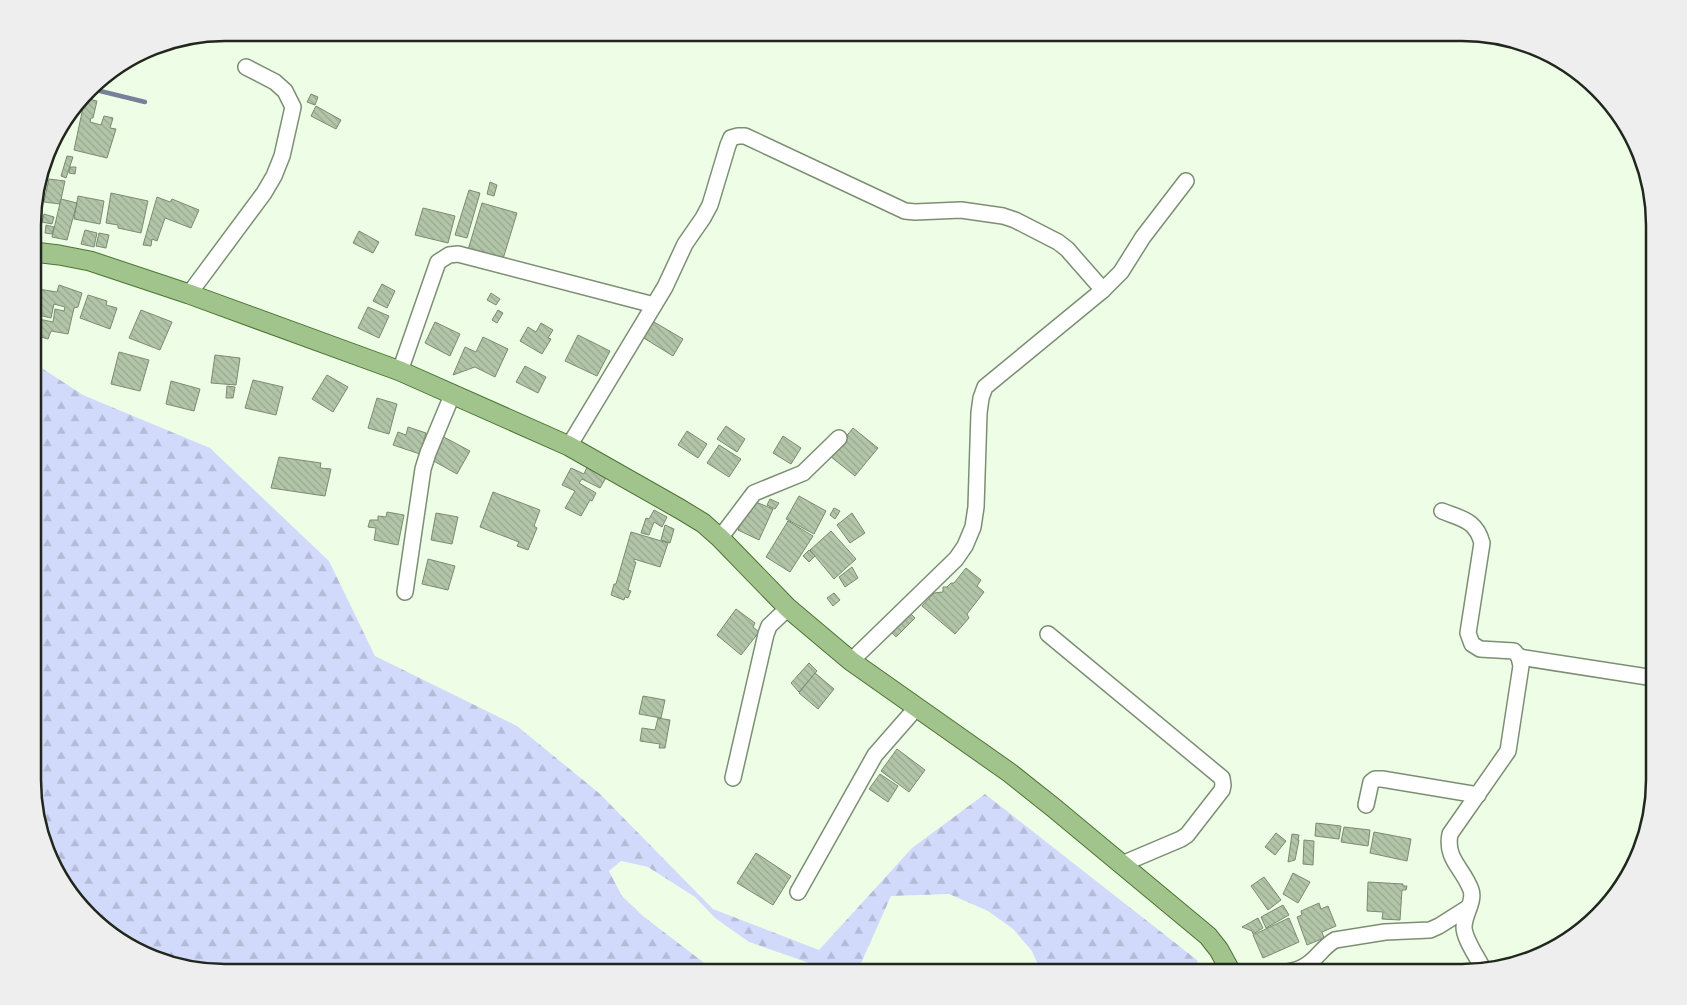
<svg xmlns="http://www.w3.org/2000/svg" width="1687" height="1005" viewBox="0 0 1687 1005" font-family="Cabin,sans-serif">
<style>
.forest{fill:url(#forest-firs)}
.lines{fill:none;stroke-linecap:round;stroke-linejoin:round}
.stream{stroke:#777f99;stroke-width:4.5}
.building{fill:url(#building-back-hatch);stroke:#798b70}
.minor-casing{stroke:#7c8e73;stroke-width:18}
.major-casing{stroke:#4c7433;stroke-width:21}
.minor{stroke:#fff;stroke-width:15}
.major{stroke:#a1c48c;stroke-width:19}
.rim{fill:none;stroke:#20271c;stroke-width:2.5}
</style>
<defs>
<pattern id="forest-firs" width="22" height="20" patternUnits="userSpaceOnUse" patternTransform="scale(1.25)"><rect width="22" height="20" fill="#d2dafc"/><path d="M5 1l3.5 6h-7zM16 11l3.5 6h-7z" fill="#b4bbd7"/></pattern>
<pattern id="building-back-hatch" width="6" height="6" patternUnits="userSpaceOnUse" patternTransform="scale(1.25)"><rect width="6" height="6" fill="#b2c5a8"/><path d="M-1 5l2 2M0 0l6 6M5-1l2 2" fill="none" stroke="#99a990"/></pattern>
</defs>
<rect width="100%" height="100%" fill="#eefee6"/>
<polygon class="forest" points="34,363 83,395 210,448 329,561 375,656 517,726 599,793 713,909 819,950 912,848 985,794 1197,960 1199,972 1041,972 1032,951 1013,929 988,911 949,894 891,896 862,961 854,972 835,972 749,942 715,918 695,897 648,867 621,861 609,871 622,896 643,916 716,972 225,972 175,966 129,946 65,886 34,804"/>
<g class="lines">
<polyline class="stream" points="92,89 145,102"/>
</g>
<g class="building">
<polygon points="311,94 318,97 315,105 307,102"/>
<polygon points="85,98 97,101 93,118 91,118 90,122 101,125 104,116 113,118 110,128 116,129 107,158 74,150"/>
<polygon points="316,106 341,120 336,129 311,116"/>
<polygon points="67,156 73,157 66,178 61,176"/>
<polygon points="70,167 76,167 75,174 69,173"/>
<polygon points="43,170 42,195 36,195"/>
<polygon points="49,179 65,181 60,204 44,202"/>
<polygon points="490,182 497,185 494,196 487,194"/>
<polygon points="469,190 480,193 467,238 455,235"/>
<polygon points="111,193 148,201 141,233 118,228 118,225 106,223"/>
<polygon points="78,196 104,201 100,224 74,219"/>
<polygon points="157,197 170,202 172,199 199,210 191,228 165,218 157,241 152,239 151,246 143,245"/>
<polygon points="61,199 77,203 67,240 52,237"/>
<polygon points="482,203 517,213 503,259 468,250"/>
<polygon points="423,208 455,216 448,243 415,235"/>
<polygon points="44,214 54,217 52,224 42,222"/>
<polygon points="46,225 54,227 52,234 45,233"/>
<polygon points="85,230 97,233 94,247 81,244"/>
<polygon points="359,231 379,242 373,253 353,243"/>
<polygon points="99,233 109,235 106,248 96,246"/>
<polygon points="382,284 395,291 387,308 373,301"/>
<polygon points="34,285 39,286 38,289 57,292 59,285 82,293 78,307 74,308 68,334 51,331 48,339 34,335 34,318 53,322 55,309 64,311 65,307 54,304 51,318 34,314"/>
<polygon points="491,293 500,299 496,305 487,300"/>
<polygon points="88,295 107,301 106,305 117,308 110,329 80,318"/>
<polygon points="368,307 389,316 379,338 358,328"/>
<polygon points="141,310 172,322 160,350 129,338"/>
<polygon points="498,310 503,313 497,323 492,320"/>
<polygon points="649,319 683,339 673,356 639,335"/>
<polygon points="435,322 460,334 450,356 425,343"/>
<polygon points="541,323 553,330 548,338 551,339 542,354 520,341 528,327 536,332"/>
<polygon points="578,335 610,351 597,376 565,361"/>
<polygon points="483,337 508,349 495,377 475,367 453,375 465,347 476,352"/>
<polygon points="119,352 149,360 140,391 111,384"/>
<polygon points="215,355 240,358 236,385 211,383"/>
<polygon points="525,366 546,377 538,393 516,382"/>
<polygon points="327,375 348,387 333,412 312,399"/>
<polygon points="253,380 283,387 276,415 245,408"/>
<polygon points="171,381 200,389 194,411 166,404"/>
<polygon points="227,386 235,387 233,398 226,398"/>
<polygon points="377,398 397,404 389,434 368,428"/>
<polygon points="726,426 745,439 737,452 717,439"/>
<polygon points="408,427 426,433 420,454 393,445 398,432 406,435"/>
<polygon points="853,428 878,448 855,476 830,456"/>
<polygon points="687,431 707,444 698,458 678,445"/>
<polygon points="442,436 470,451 457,474 430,459"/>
<polygon points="783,436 801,448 791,464 773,453"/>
<polygon points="719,445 741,459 729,477 707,463"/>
<polygon points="279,457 321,463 320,468 331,469 325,496 271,488"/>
<polygon points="587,467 607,476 600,488 582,479 579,483 596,493 592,501 590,500 581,516 565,508 575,491 562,485 571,468 584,474"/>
<polygon points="493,492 540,510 534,526 537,528 528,550 517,546 519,542 480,527"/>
<polygon points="799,496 826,511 814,534 786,519"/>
<polygon points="770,499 779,503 775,509 767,505"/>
<polygon points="751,500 773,509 759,540 738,530"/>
<polygon points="834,508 840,511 835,519 830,515"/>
<polygon points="654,510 667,517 662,527 654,522 649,535 641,533 646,518 649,519"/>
<polygon points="387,512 404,515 398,545 374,540 376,528 368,527 370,520 378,520 378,516 386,517"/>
<polygon points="436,513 458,517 452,544 431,540"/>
<polygon points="852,513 865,533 850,543 837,525"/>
<polygon points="788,521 813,536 790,572 766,557"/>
<polygon points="665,525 674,529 670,543 661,540"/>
<polygon points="831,531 856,559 834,579 810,550"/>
<polygon points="631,532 668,543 660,567 634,559 634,562 636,562 628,590 631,591 628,598 625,597 624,600 611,595 614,584 616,584"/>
<polygon points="809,550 815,556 809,562 803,556"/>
<polygon points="428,559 455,566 448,590 422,584"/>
<polygon points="852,567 858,578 845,587 839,577"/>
<polygon points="966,568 981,580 977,586 984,592 967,614 969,618 955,634 922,606 934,593 943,592 943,587 947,587 951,583 954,583"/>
<polygon points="834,593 840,600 833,606 827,598"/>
<polygon points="736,609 755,623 753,627 759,632 741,655 717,635"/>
<polygon points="911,614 915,618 896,637 892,633"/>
<polygon points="809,663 817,671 799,692 791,683"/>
<polygon points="815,673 834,689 818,709 799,693"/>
<polygon points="643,696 665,700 661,718 639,714"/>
<polygon points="658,718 670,720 665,748 659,748 660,744 640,741 642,728 655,730"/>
<polygon points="897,749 925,770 909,792 881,771"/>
<polygon points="880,774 898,786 888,802 869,789"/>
<polygon points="1316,823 1341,826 1339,839 1315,836"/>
<polygon points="1344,827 1370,830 1368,846 1341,842"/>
<polygon points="1374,832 1411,839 1407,861 1370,853"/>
<polygon points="1276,833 1286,841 1275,855 1265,847"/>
<polygon points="1292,834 1299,835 1298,840 1299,840 1295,860 1288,862"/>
<polygon points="1304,840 1314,841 1313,865 1303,864"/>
<polygon points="756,853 791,876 773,905 737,883"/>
<polygon points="1293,873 1310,882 1298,903 1283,894"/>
<polygon points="1264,877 1281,900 1268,910 1251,886"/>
<polygon points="1368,882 1403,884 1403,886 1407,886 1406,890 1402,890 1400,920 1382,919 1383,912 1367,911"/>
<polygon points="1319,903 1321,909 1328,906 1336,926 1322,932 1324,938 1307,945 1297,917 1302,915 1301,911"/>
<polygon points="1283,905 1289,915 1266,928 1261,917"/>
<polygon points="1258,918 1263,928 1253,934 1252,931 1242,927"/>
<polygon points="1289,918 1299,942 1263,958 1253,935"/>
</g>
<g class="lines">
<defs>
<g id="minor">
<polyline points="189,294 264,193 274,176 282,156 293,107 285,91 275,82 246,67"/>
<polyline points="400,371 438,262 449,255 458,254 654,305"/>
<polyline points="569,446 665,287 685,244 703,218 710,205 728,145 731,138 738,136 745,136 905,211 915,212 961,210 1003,216 1015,220 1058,242 1067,249 1103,290"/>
<path d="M1442,511C1462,519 1476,520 1482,543L1468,633L1472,644L1480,649L1514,651L1519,657L1521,666L1508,751L1450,834C1445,859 1463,868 1471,890C1475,901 1464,915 1464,927C1464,939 1478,958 1483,969"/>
<polyline points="720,538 754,493 803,473 839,438"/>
<polyline points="405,592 423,469 428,453 453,393"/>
<polyline points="1048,634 1222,778 1223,785 1222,790 1187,835 1181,839 1122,864"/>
<polyline points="1519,657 1654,678"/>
<polyline points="851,661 956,559 965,546 973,527 976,507 979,413 981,398 985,387 1103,290 1121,272 1143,237 1186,181"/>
<polyline points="733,778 766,634 769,626 788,608"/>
<polyline points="1366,805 1371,782 1375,779 1382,779 1478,795"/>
<polyline points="798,892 875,755 917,707"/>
<path d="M1287,972C1292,971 1298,970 1303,967C1316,961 1322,947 1335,940L1385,932L1430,930L1439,926L1469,907"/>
</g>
<polyline id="major" points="34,252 59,255 90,261 189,294 400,371 569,446 680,509 703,523 720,538 788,608 851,661 1010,773 1054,808 1208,936 1219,950 1231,972"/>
</defs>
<use href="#minor" class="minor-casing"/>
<use href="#major" class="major-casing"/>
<use href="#minor" class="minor"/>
<use href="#major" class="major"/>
</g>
<path d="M0 0H1687V1005H0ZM225 41H1462A184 184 0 0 1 1646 225V780A184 184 0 0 1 1462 964H225A184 184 0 0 1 41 780V225A184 184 0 0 1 225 41Z" fill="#edeeed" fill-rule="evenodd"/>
<path class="rim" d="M225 41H1462A184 184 0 0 1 1646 225V780A184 184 0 0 1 1462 964H225A184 184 0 0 1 41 780V225A184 184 0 0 1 225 41Z"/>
</svg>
